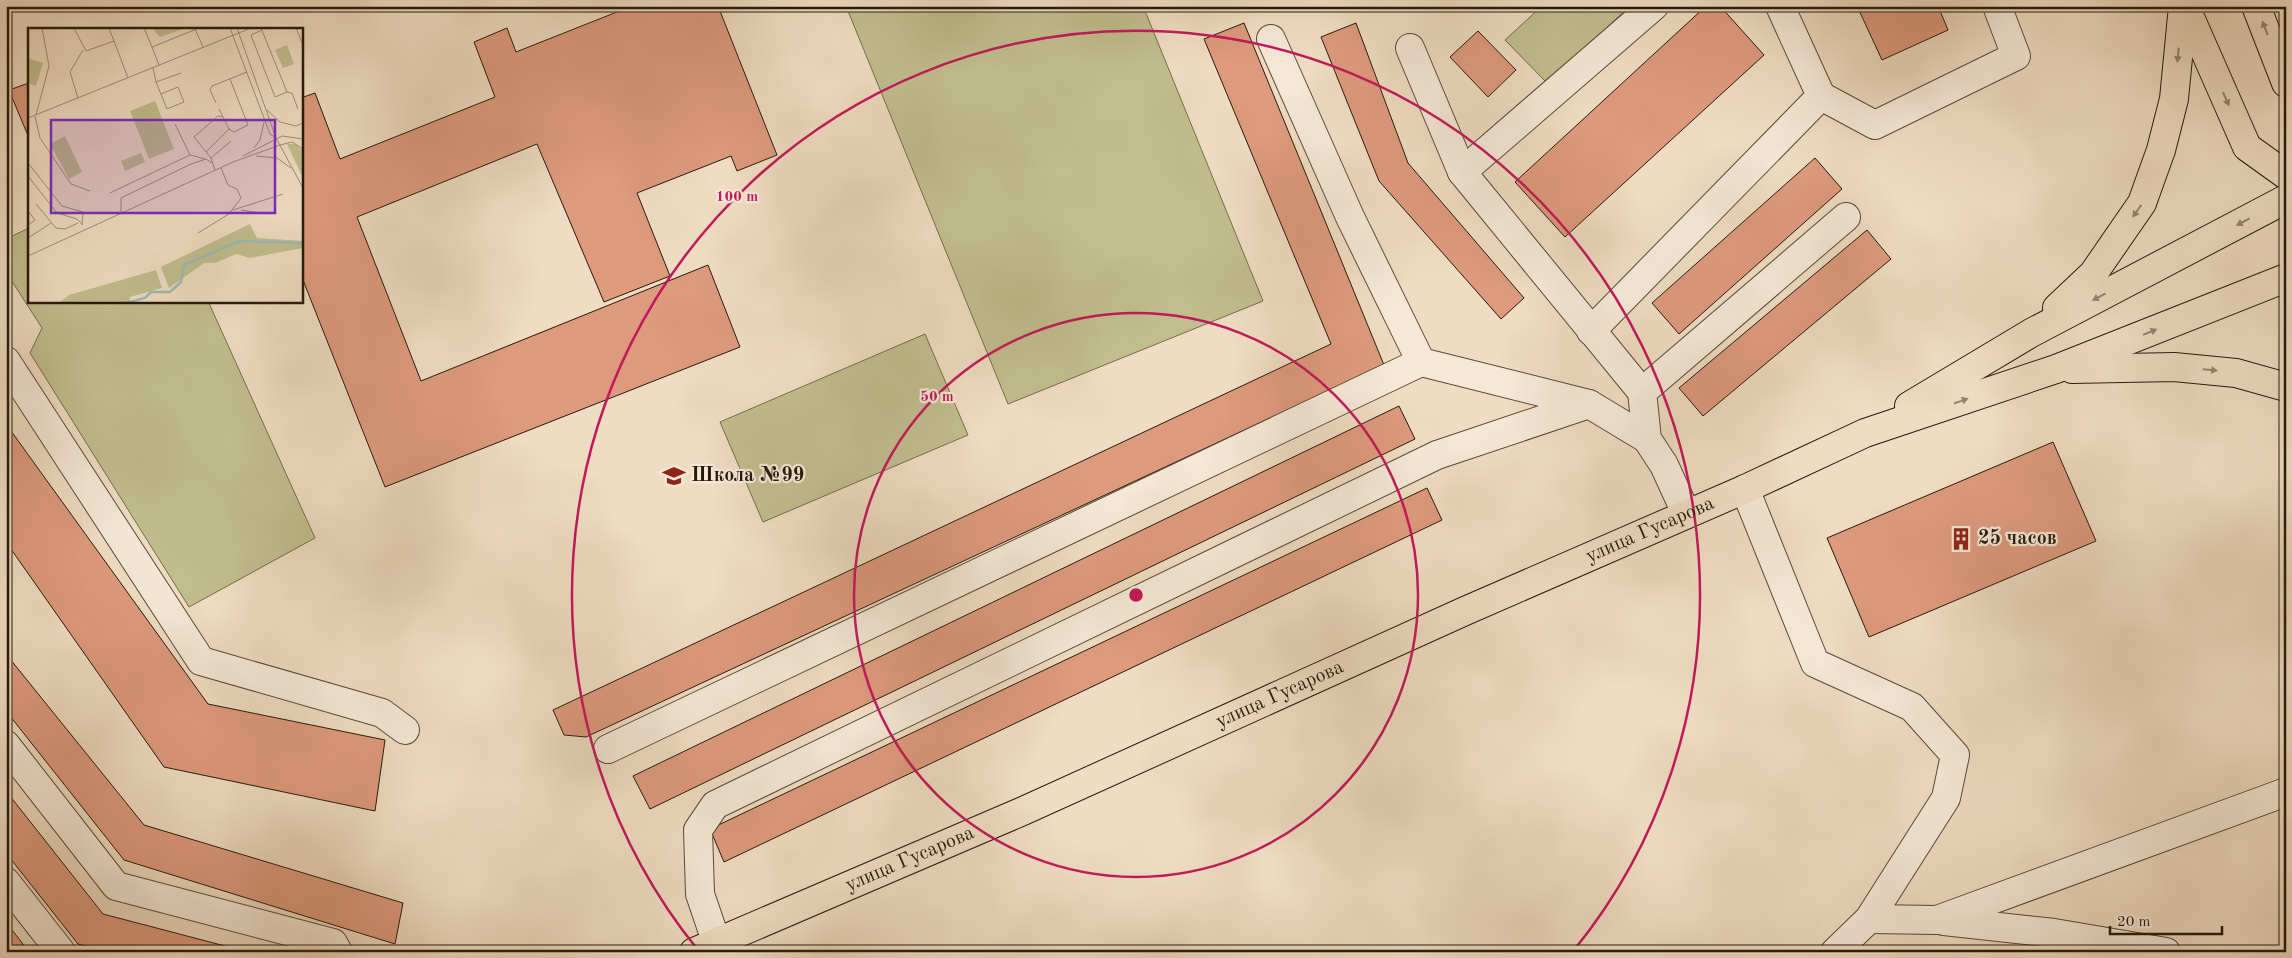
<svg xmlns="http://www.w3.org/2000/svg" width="2292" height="958" viewBox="0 0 2292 958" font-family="'Old Standard TT',serif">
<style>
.green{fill:#c1be8e;stroke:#746c4c}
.building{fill:#dd9a7d;stroke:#261a0b}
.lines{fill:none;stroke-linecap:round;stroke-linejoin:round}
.minor-casing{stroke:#584a39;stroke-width:30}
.major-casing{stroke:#261a0b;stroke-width:30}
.minor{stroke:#f5e8d7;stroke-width:28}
.major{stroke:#efdcc2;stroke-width:28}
.oneway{fill:#958570}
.ring{fill:none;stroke:#c2185b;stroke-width:2.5}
.labels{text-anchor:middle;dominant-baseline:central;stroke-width:4.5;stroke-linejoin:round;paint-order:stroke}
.poi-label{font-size:20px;font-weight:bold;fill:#261a0b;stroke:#f5e8d7;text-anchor:start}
.street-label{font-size:20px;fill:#261a0b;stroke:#f5e8d7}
.inset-river{fill:none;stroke:#9abbb7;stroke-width:2.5}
.inset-road{fill:none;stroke:#9f8e79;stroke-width:1}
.view{fill:#7b2cbf;fill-opacity:0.15;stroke:#7b2cbf;stroke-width:2.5}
.inset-edge{fill:none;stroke:#261a0b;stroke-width:2.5}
.centre{fill:#c2185b;stroke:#f5e8d7;stroke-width:2.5}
.ring-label{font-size:15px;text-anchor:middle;font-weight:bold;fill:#c2185b;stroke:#f5e8d7;stroke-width:4.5;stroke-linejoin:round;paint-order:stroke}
</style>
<rect width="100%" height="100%" fill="#efdcc2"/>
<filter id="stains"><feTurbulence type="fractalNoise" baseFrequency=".004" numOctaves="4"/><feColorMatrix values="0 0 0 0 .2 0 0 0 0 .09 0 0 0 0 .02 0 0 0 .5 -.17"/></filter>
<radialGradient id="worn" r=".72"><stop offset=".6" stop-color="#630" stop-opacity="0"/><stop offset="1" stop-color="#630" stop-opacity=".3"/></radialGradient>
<g class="green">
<polygon points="846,6 1143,6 1263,301 1008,404"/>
<polygon points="1542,6 1630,6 1547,83 1505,40"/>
<polygon points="29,228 29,301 208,301 315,538 189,607 30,353 42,328 6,272 6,239"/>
<polygon points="925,334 968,435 763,522 720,422"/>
</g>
<g class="building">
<polygon points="632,6 718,6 777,155 737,171 731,156 637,193 670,276 604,302 537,144 357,217 421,381 708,265 740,347 385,487 301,275 301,98 315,93 340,159 495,97 474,42 507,28 516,52"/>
<polygon points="1706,6 1720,6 1764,55 1565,237 1515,182"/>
<polygon points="1857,6 1938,6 1948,30 1882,60"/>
<polygon points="1244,23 1384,365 586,737 564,735 553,710 1331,344 1204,39"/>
<polygon points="1356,23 1408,163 1524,298 1501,319 1379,181 1321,37"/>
<polygon points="1478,31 1516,70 1488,97 1450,57"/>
<polygon points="29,83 29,138 9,90"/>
<polygon points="1815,158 1842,189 1679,334 1652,303"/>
<polygon points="1867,230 1891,259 1703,416 1679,388"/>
<polygon points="1399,406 1415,439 650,809 633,776"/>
<polygon points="6,424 208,704 385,740 375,811 164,767 6,542"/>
<polygon points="2053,442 2096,541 1869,637 1827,538"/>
<polygon points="1427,488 1442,520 724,862 710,829"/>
<polygon points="6,654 144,825 403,903 395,944 124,860 6,711"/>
<polygon points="6,791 103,914 248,952 108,952 78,944 6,853"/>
<polygon points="6,922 29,952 6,952"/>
</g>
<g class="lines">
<defs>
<g id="minor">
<polyline points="1654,6 1462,172 1642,392 1647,439 1664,465 1686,513"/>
<polyline points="1271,39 1350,217 1421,362"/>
<polyline points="1410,48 1462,172"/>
<polyline points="1821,96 1875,125 2016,56 1997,6"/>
<polyline points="1591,331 1821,96 1780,6"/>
<polyline points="6,361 201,661 382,713 405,730"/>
<polyline points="1642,392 1846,217"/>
<polyline points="1745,489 1815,663 1912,707 1955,755 1946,798 1869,919 1835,952"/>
<polyline points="6,745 116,886 333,943 338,952"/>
<polyline points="608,749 1421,362 1589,404"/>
<polyline points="6,882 61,952"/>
<polyline points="1869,919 1937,920 2286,792"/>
<polyline points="1944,921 2054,933 2166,952"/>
<polyline points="716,941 700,894 698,830 715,805 1437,455 1589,404 1647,439"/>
</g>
<g id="major">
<polyline points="2185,6 2247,147 2286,175"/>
<polyline points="2256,6 2286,83"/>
<polyline points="2057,308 2093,274 2142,203 2161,150 2174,99 2183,6"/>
<polyline points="2072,369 2174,367 2236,373 2286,387"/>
<polyline points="1909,406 2031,333 2286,199"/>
<path id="s1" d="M694,952L1023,811L1465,611L1745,489L1865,433L2056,369L2286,278"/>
</g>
</defs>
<use href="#minor" class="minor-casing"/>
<use href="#major" class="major-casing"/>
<use href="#minor" class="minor"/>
<use href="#major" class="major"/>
</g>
<defs><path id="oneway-solid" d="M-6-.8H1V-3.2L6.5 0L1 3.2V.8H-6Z" transform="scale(1.25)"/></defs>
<g class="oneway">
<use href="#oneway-solid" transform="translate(2265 28) rotate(-111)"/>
<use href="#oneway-solid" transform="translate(2178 55) rotate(96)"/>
<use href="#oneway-solid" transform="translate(2226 99) rotate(66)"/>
<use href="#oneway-solid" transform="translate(2137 211) rotate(125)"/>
<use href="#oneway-solid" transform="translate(2243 222) rotate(152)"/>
<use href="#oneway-solid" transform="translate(2099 297) rotate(152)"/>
<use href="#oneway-solid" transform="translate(2150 332) rotate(-22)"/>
<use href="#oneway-solid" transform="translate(2210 370) rotate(5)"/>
<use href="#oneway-solid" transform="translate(1961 401) rotate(-19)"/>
</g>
<g class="ring">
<circle cx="1136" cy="595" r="282"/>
<path d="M698 950A564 564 0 1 1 1574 950"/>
</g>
<defs>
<symbol id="school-bare" viewBox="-9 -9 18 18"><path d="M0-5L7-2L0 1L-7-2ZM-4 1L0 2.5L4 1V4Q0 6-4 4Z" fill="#8f2418" stroke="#f5e8d7" stroke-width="2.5" paint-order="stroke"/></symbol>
<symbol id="building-bare" viewBox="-9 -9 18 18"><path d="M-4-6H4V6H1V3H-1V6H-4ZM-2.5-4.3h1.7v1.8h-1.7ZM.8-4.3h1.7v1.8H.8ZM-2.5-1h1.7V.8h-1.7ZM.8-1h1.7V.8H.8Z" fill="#8f2418" stroke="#f5e8d7" stroke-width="2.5" paint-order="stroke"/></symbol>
</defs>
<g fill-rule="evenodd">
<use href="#school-bare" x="658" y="460" width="32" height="32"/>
<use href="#building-bare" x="1945" y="523" width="32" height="32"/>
</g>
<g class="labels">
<g class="poi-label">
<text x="691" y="476">Школа №99</text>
<text x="1978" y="539">25 часов</text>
</g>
<g class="street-label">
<text stroke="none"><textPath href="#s1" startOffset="1045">улица Гусарова</textPath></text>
<text stroke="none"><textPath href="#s1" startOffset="640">улица Гусарова</textPath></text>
<text stroke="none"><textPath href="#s1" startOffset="235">улица Гусарова</textPath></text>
</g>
</g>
<g transform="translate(28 28)">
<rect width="275" height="275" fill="#efdcc2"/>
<path d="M124,0H158L132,9ZM259,17L266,36L255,40L247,22ZM0,30L15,35L8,58L0,55ZM127,73L146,121L121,131L102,83ZM37,108L54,144L41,151L22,116ZM259,116H267L274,122L275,150ZM113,125L117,134L97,143L93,133ZM222,196L229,210L275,213V220L222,230L208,226L187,235H176L141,260L133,239ZM128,242L134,260L102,269V275H31L41,267Z" fill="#c1be8e"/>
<path class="inset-river" d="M98,275L117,270L123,264H142L153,254L156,237L211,213L275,215"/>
<path class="inset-road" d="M46,0L58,23L86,13M81,0L100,50M116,0L124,19M202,0L242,106L248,110L275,160M209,0L248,110M233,0L259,64L247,69L224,10L223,7L234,2M268,0L275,17M167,1L175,19M131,37L124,19L171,0M125,40L128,54L139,81L156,74L150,59L133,66M128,54L153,45M259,64L264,65L270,81M50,70L42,44L55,22M188,75L182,62L184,58L219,44M239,82L252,94L268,98L275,95M8,87L21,38L14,0M7,88L12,110L43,156L62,163M0,90L223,0M147,96L162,127M201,101L206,104L220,97L202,51M252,117L264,114L275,121M226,120L232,112L236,94M178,124L201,101L191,81M215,128L254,108L275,111M228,128L249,130L263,140M183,130L203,113M0,135L34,178L55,184L54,197M187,142L183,130L166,109L190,88L195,89M0,148L29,185L49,191L55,197M82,165L162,127L177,131M8,176L28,200L37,201L50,195M205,182L255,166M213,182L240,186M0,183L7,192L0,197M93,184V170L163,136L178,131L184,135M170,205L201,186L213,170L209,161L200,157L193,140M0,210L23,195M0,228L205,134L252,117"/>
<path class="view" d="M23,92H247V185H23Z"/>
<rect width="275" height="275" class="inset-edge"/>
</g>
<circle cx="1136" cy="595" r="8" class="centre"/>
<g class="ring-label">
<text x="737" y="201">100 m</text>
<text x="937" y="401">50 m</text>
</g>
<rect width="2292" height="958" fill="none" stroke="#efdcc2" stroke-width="25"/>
<rect x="8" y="8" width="2277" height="943" fill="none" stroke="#261a0b" stroke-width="2.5"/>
<rect x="12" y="12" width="2267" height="933" fill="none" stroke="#261a0b"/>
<path d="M2110 926v8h112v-8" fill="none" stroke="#261a0b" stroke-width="2.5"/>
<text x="2117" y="926" font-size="15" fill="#261a0b" stroke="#f5e8d7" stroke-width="4" paint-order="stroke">20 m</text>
<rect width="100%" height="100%" filter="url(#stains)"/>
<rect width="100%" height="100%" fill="url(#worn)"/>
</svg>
